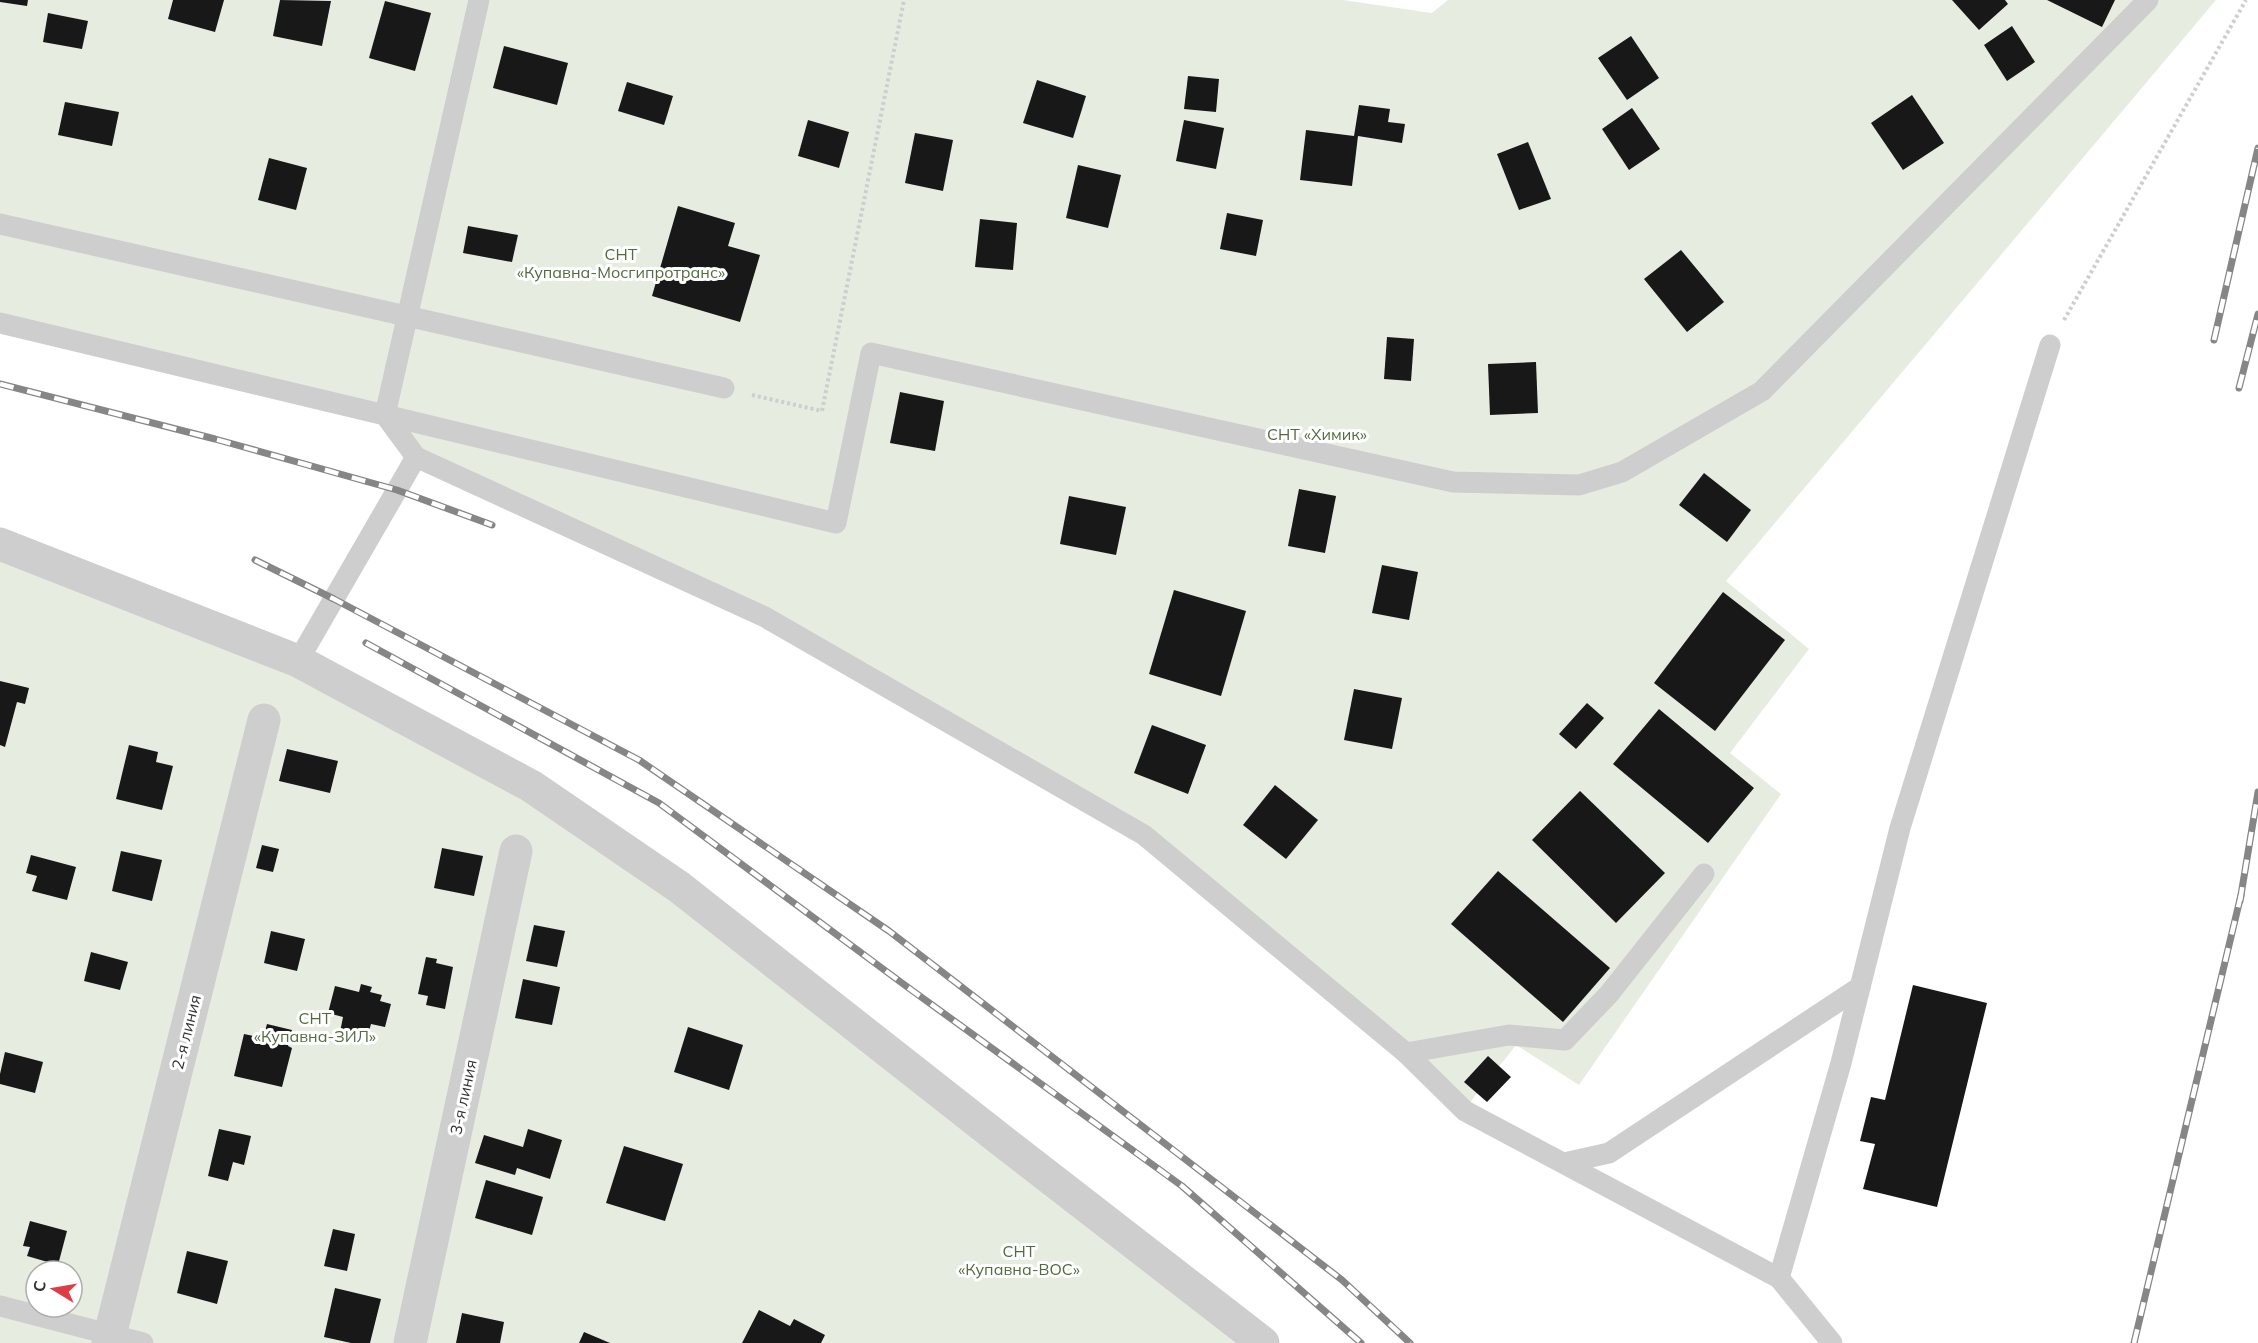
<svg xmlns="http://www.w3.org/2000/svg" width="2258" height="1343" viewBox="0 0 2258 1343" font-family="Mulish,sans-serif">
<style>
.green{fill:#e6ede0;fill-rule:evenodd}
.building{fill:#181818}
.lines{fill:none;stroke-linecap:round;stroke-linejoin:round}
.path{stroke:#cecece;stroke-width:4;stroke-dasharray:3 3;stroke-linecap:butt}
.service{stroke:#cecece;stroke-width:21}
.minor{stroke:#cecece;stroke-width:33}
.rail-casing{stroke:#868686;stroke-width:7}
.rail{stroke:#fff;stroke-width:4.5;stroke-dasharray:14;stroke-linecap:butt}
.labels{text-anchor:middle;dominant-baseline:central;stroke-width:6;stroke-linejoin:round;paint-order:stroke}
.park-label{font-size:16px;fill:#536b3f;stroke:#fff}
.street-label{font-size:16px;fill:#313131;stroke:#fff}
</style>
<rect width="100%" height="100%" fill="#fff"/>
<g class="green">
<path d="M0,0H1343L1432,13L1448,0H2216L1726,581L1809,649L1730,753L1781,794L1579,1085L1516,1045C1499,1068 1479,1087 1465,1111L1144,835L765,617L416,457L385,415L0,323Z"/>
<path d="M0,544L298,661L531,786L1263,1343H0ZM36,1271H72V1307H36Z"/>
</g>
<g class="building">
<polygon points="0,0 28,0 27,6 0,2"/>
<polygon points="173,0 224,0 215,32 168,19"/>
<polygon points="280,0 331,1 322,46 273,36"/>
<polygon points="1952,0 2005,0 2008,4 1979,30"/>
<polygon points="2047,0 2115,0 2102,27"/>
<polygon points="385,1 431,13 415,71 369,58"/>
<polygon points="48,13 88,21 82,49 43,42"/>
<polygon points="2012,26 2035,62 2007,81 1984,45"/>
<polygon points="1631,36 1659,78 1627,100 1598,58"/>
<polygon points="504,46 568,63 557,105 493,88"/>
<polygon points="1188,76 1219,79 1216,112 1184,109"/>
<polygon points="1037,80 1086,96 1073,138 1023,123"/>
<polygon points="627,82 673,96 664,125 618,111"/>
<polygon points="1912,95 1944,143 1903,170 1871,123"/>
<polygon points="65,102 119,112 112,146 58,135"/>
<polygon points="1359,105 1390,109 1388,122 1405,124 1402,143 1358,136 1352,186 1300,180 1306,130 1354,136"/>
<polygon points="1632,108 1660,149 1629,170 1602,129"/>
<polygon points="808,120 849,132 839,168 798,156"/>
<polygon points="1184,120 1224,128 1216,169 1176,161"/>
<polygon points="915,133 953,140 943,191 905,183"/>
<polygon points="1528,142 1551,199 1519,210 1497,154"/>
<polygon points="269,158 307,168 296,210 258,200"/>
<polygon points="1078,165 1121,175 1108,228 1066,218"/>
<polygon points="678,206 735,223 728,246 760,255 740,322 652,296"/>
<polygon points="1227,213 1263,220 1256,256 1220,249"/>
<polygon points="980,219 1017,223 1013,270 975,267"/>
<polygon points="468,226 518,235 512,262 463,253"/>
<polygon points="1681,250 1724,302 1687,332 1644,279"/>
<polygon points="1387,337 1414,339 1411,381 1384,379"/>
<polygon points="1536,362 1538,413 1490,415 1488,364"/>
<polygon points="900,392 944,401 935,451 890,443"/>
<polygon points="1704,473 1751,510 1727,542 1679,505"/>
<polygon points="1299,489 1336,496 1325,553 1288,546"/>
<polygon points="1069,496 1126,507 1116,555 1060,544"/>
<polygon points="1382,565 1418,572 1409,620 1372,613"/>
<polygon points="1174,590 1246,611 1221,696 1149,674"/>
<polygon points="1723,592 1785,640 1715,731 1654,683"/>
<polygon points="0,681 29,688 25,704 17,702 5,747 0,745"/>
<polygon points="1354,689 1402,698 1392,749 1344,740"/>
<polygon points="1587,703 1604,718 1576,749 1559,734"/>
<polygon points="1659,709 1754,788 1708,843 1613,764"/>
<polygon points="1152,725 1206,745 1188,794 1134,773"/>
<polygon points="129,745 158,752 156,762 173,766 162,810 116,799"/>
<polygon points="287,749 338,761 330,793 279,781"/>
<polygon points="1275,785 1318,820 1286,859 1243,825"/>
<polygon points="1580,791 1665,873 1616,923 1532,840"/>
<polygon points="262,845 279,849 273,872 256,868"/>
<polygon points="442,848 483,856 474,896 434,888"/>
<polygon points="121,851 162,860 152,901 112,891"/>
<polygon points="31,855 76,867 67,900 32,891 37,876 26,873"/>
<polygon points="1498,871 1610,968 1563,1022 1451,924"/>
<polygon points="534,925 565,931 557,967 526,961"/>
<polygon points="271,931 305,939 297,971 264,963"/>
<polygon points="91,952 128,962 120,990 84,981"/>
<polygon points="426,957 437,959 436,963 453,967 445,1009 426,1005 428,996 418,994"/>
<polygon points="523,979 560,987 552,1025 515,1018"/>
<polygon points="361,984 372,987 370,992 382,995 380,1001 391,1004 385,1027 371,1024 367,1039 340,1032 343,1017 328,1013 335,986 359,992"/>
<polygon points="1913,985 1987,1003 1937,1207 1863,1189 1875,1144 1860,1141 1871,1097 1885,1100"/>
<polygon points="267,1024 292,1030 288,1046 292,1048 282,1087 234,1076 244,1034 263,1038"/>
<polygon points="688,1027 743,1045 729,1090 674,1072"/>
<polygon points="5,1052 43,1062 35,1093 0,1084 0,1074"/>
<polygon points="1488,1056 1511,1077 1487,1102 1464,1082"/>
<polygon points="219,1129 251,1136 244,1165 233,1162 228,1181 208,1176"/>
<polygon points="528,1129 562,1140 550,1179 517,1168 515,1175 475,1163 484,1135 523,1147"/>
<polygon points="624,1146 683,1164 665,1221 606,1203"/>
<polygon points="486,1180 543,1197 532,1235 475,1218"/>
<polygon points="30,1221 67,1231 58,1265 27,1256 30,1247 23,1246"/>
<polygon points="333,1229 355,1234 347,1271 324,1266"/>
<polygon points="187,1251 228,1261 217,1304 177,1293"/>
<polygon points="335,1288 381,1299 370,1343 351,1343 324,1337"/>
<polygon points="759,1310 790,1326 794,1319 825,1335 821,1343 742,1343"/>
<polygon points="462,1313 504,1322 500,1343 456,1343"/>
<polygon points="584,1332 610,1343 579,1343"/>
</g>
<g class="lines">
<g class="path">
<polyline points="2064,320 2246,0"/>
<polyline points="752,395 822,411 904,0"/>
</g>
<g class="service">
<polyline points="479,0 385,415 836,523 871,353 1453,482 1579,485 1622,472 1762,391 2148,0"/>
<polyline points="0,224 724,388"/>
<polyline points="0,323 385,415 416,457 298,661"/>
<polyline points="416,457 765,617 1144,835 1406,1053 1465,1111 1779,1278 1832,1343"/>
<polyline points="1406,1053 1509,1035 1565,1040 1609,994 1704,874"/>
<polyline points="1564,1163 1609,1153 1860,987"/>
<polyline points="1779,1278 1841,1063 1900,828 2050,345"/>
<polyline points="0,1306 143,1343"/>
</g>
<g class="minor">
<polyline points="0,544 298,661 531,786 679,887 1001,1140 1263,1343"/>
<polyline points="108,1343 264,720"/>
<polyline points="410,1343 516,851"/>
</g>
<defs>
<g id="rail">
<polyline points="2214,340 2258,148"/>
<polyline points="0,384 215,439 397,490 492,525"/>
<polyline points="2239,388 2258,314"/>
<polyline points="255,560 334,599 639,760 889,931 1342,1280 1410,1343"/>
<polyline points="366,643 659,803 906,986 1182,1186 1361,1343"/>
<polyline points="2240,901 2258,792"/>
<polyline points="2134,1343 2241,895"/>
</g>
</defs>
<use href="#rail" class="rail-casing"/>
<use href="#rail" class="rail"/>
</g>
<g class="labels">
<g class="park-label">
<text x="621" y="254">СНТ<tspan x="621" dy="18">«Купавна-Мосгипротранс»</tspan></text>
<text x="1317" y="434">СНТ «Химик»</text>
<text x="315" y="1018">СНТ<tspan x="315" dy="18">«Купавна-ЗИЛ»</tspan></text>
<text x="1019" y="1251">СНТ<tspan x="1019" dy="18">«Купавна-ВОС»</tspan></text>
</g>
<g class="street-label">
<text transform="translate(186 1032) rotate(-76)">2-я линия</text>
<text transform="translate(463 1097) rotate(-78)">3-я линия</text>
</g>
</g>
<g transform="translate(54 1289) rotate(281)"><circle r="28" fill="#ffffff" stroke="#adadad" stroke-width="1.5"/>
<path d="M0-4.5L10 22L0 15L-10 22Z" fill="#de3c46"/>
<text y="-9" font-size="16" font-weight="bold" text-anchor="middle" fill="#313131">С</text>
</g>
</svg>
